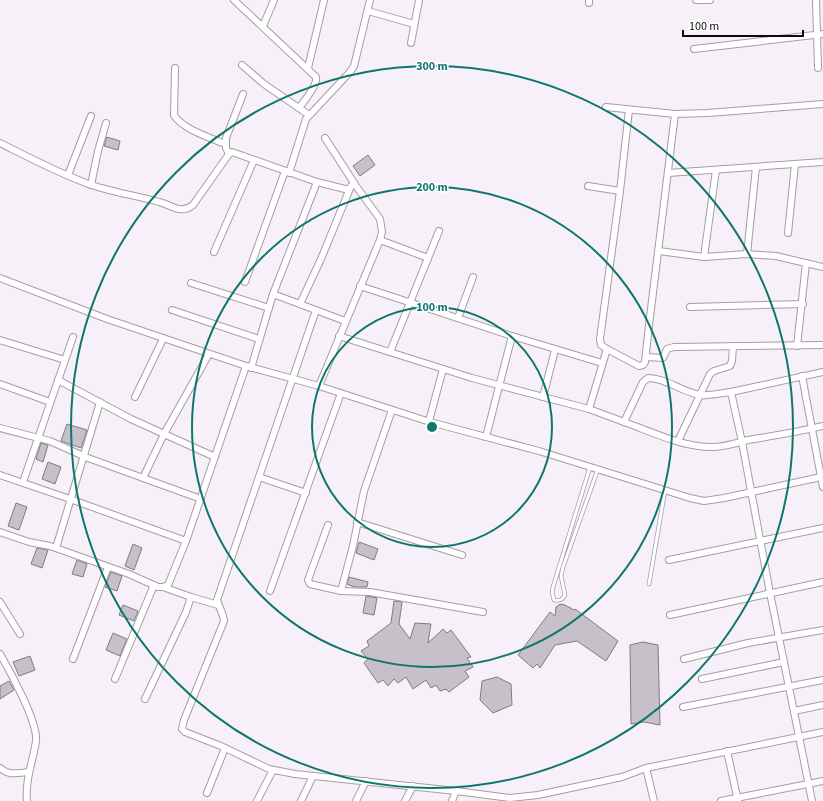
<svg xmlns="http://www.w3.org/2000/svg" width="823" height="801" viewBox="0 0 823 801" font-family="'Source Sans 3',sans-serif">
<style>
.building{fill:#c8c0c9;stroke:#817a82}
.lines{fill:none;stroke-linecap:round;stroke-linejoin:round}
.lane-casing{stroke:#a49da5;stroke-width:4.5}
.street-casing{stroke:#a49da5;stroke-width:8}
.lane{stroke:#fff;stroke-width:3}
.street{stroke:#fff;stroke-width:6}
.ring{fill:none;stroke:#0f766e;stroke-width:2}
.centre{fill:#0f766e;stroke:#fff;stroke-width:2}
.ring-label{font-size:12px;text-anchor:middle;font-weight:bold;fill:#0f766e;stroke:#fff;stroke-width:3;stroke-linejoin:round;paint-order:stroke}
</style>
<rect width="100%" height="100%" fill="#f8f0f9"/>
<g class="building">
<polygon points="107,137 120,141 118,150 104,146"/>
<polygon points="368,155 375,165 360,176 353,166"/>
<polygon points="67,424 87,430 81,448 61,441"/>
<polygon points="41,443 48,445 43,462 36,459"/>
<polygon points="48,462 61,467 55,484 42,479"/>
<polygon points="16,503 27,507 19,530 8,526"/>
<polygon points="359,542 378,549 374,560 356,553"/>
<polygon points="133,544 142,548 134,570 125,566"/>
<polygon points="37,548 48,550 42,568 31,564"/>
<polygon points="77,560 87,564 83,577 72,574"/>
<polygon points="111,572 122,576 117,591 105,587"/>
<polygon points="349,577 368,582 367,587 354,587 347,584"/>
<polygon points="366,596 377,598 374,615 363,613"/>
<polygon points="394,601 402,602 399,624 410,639 415,623 431,624 428,643 443,629 447,633 451,630 471,657 467,658 473,667 465,671 469,677 449,692 446,689 440,691 436,685 431,688 426,680 413,689 406,677 398,683 394,679 388,686 383,680 378,683 364,663 368,659 361,651 369,646 367,641 391,623"/>
<polygon points="560,604 565,605 574,610 575,609 618,641 606,661 577,641 555,645 540,668 537,664 533,668 518,655 550,612 555,616 556,607"/>
<polygon points="123,605 138,611 134,621 119,615"/>
<polygon points="113,633 127,639 120,656 106,650"/>
<polygon points="643,642 658,645 660,725 644,722 631,724 630,645"/>
<polygon points="30,656 35,670 19,676 13,662"/>
<polygon points="497,677 511,684 512,705 493,713 480,700 482,681"/>
<polygon points="9,681 14,690 0,699 0,686"/>
</g>
<g class="lines">
<defs>
<g id="lane">
<path d="M590,467L553,587L552,592L554,600C560,601 562,600 565,595L561,576L563,567L598,469"/>
<polyline points="649,584 665,490"/>
</g>
<g id="street">
<path d="M234,0L316,77C318,85 304,101 299,108"/>
<polyline points="696,0 710,0"/>
<polyline points="816,0 818,68"/>
<polyline points="589,3 589,0"/>
<polyline points="368,11 414,24"/>
<polyline points="263,26 274,0"/>
<polyline points="411,43 419,0"/>
<polyline points="694,49 823,34"/>
<polyline points="242,65 264,84 309,115"/>
<path d="M175,68L174,115C182,129 211,138 225,144"/>
<polyline points="308,68 324,0"/>
<polyline points="606,107 675,114 708,113 823,104"/>
<path d="M0,143C28,157 56,172 86,183C109,192 135,195 159,202C172,205 180,215 193,205L229,154L232,152L317,182L349,190"/>
<polyline points="229,154 226,148 226,138 243,94"/>
<polyline points="289,173 306,119 350,72 354,66 370,0"/>
<polyline points="668,173 823,162"/>
<polyline points="68,175 91,116"/>
<polyline points="91,185 98,151 106,123"/>
<polyline points="588,186 620,191 600,339 601,345 607,349 639,366 643,365 645,362 649,325 675,114"/>
<polyline points="620,191 629,110"/>
<polyline points="788,233 795,164"/>
<polyline points="380,240 428,258"/>
<polyline points="659,251 704,257 747,254 776,256 823,267"/>
<polyline points="214,252 254,160"/>
<polyline points="747,254 756,167"/>
<polyline points="704,257 716,170"/>
<polyline points="0,278 107,319 246,366 319,386 430,422 539,451 690,498 704,501 724,498 821,477 802,376"/>
<polyline points="245,282 285,171"/>
<polyline points="191,283 269,308"/>
<polyline points="360,286 512,336 602,363"/>
<polyline points="273,294 345,321"/>
<polyline points="300,304 321,259 351,186"/>
<polyline points="690,307 803,304"/>
<polyline points="172,310 259,339"/>
<polyline points="316,310 217,600 223,616 224,621 184,720 182,729 185,732 221,746 269,769 295,774 456,791"/>
<polyline points="458,318 473,277"/>
<polyline points="339,336 472,378 589,409 624,422"/>
<polyline points="0,340 65,360"/>
<polyline points="797,346 806,263"/>
<polyline points="390,352 439,231"/>
<polyline points="646,357 663,358 667,349 674,347 823,345"/>
<polyline points="251,368 273,294 317,182"/>
<polyline points="58,380 131,419 215,457"/>
<polyline points="0,384 50,402"/>
<polyline points="319,386 380,240 382,232 380,219 356,186 325,138"/>
<polyline points="731,392 823,372"/>
<polyline points="135,397 163,339"/>
<polyline points="543,397 555,350"/>
<polyline points="589,409 607,349"/>
<polyline points="392,410 364,491 353,546 341,591 370,592 483,612"/>
<polyline points="429,421 443,369"/>
<polyline points="0,428 50,441 88,458 201,499"/>
<polyline points="486,437 512,336"/>
<polyline points="678,441 710,374 714,371 730,366 732,361 733,346"/>
<polyline points="0,475 70,499 186,541"/>
<polyline points="823,476 821,477 823,487"/>
<polyline points="259,477 306,493"/>
<polyline points="143,478 164,434 209,354"/>
<polyline points="23,482 73,337"/>
<polyline points="357,522 462,555"/>
<polyline points="328,525 308,580 310,584 341,591"/>
<polyline points="0,532 29,542 50,546 129,574 158,587 163,587 168,585 186,541 246,366"/>
<polyline points="56,548 100,402"/>
<polyline points="669,560 823,528"/>
<polyline points="270,591 341,393"/>
<polyline points="191,597 218,605"/>
<polyline points="0,602 20,634"/>
<polyline points="670,615 823,582"/>
<path d="M0,654C10,671 38,722 36,741C33,762 25,779 27,801"/>
<polyline points="73,659 108,567"/>
<polyline points="684,659 748,643 823,630"/>
<polyline points="115,679 154,585"/>
<polyline points="702,679 784,662"/>
<polyline points="145,699 186,612 191,597 163,587"/>
<polyline points="683,707 823,680"/>
<polyline points="794,711 823,705"/>
<polyline points="727,751 738,801"/>
<path d="M0,768C9,776 18,773 29,772"/>
<polyline points="207,793 225,748"/>
<polyline points="257,801 273,770"/>
<polyline points="301,801 313,776"/>
<polyline points="356,801 366,781"/>
<polyline points="405,801 413,786"/>
<polyline points="452,801 456,791 510,798 538,795 622,777 646,768"/>
<polyline points="654,801 646,768 823,732"/>
<polyline points="721,801 823,781"/>
<path d="M812,801L770,593L742,442L731,392C721,393 711,396 700,395C682,392 666,378 648,378L643,382L624,422C652,432 682,447 712,447C725,447 736,443 748,440C773,436 798,432 823,426"/>
</g>
</defs>
<use href="#lane" class="lane-casing"/>
<use href="#street" class="street-casing"/>
<use href="#lane" class="lane"/>
<use href="#street" class="street"/>
</g>
<g class="ring">
<circle cx="432" cy="427" r="120"/>
<circle cx="432" cy="427" r="240"/>
<circle cx="432" cy="427" r="361"/>
</g>
<circle cx="432" cy="427" r="6" class="centre"/>
<g class="ring-label">
<text x="432" y="70">300 m</text>
<text x="432" y="191">200 m</text>
<text x="432" y="311">100 m</text>
</g>
<path d="M683 30v6h120v-6" fill="none" stroke="#0d0b0d" stroke-width="2"/>
<text x="689" y="30" font-size="12" fill="#0d0b0d" stroke="#ffffff" stroke-width="3" paint-order="stroke">100 m</text>
</svg>
